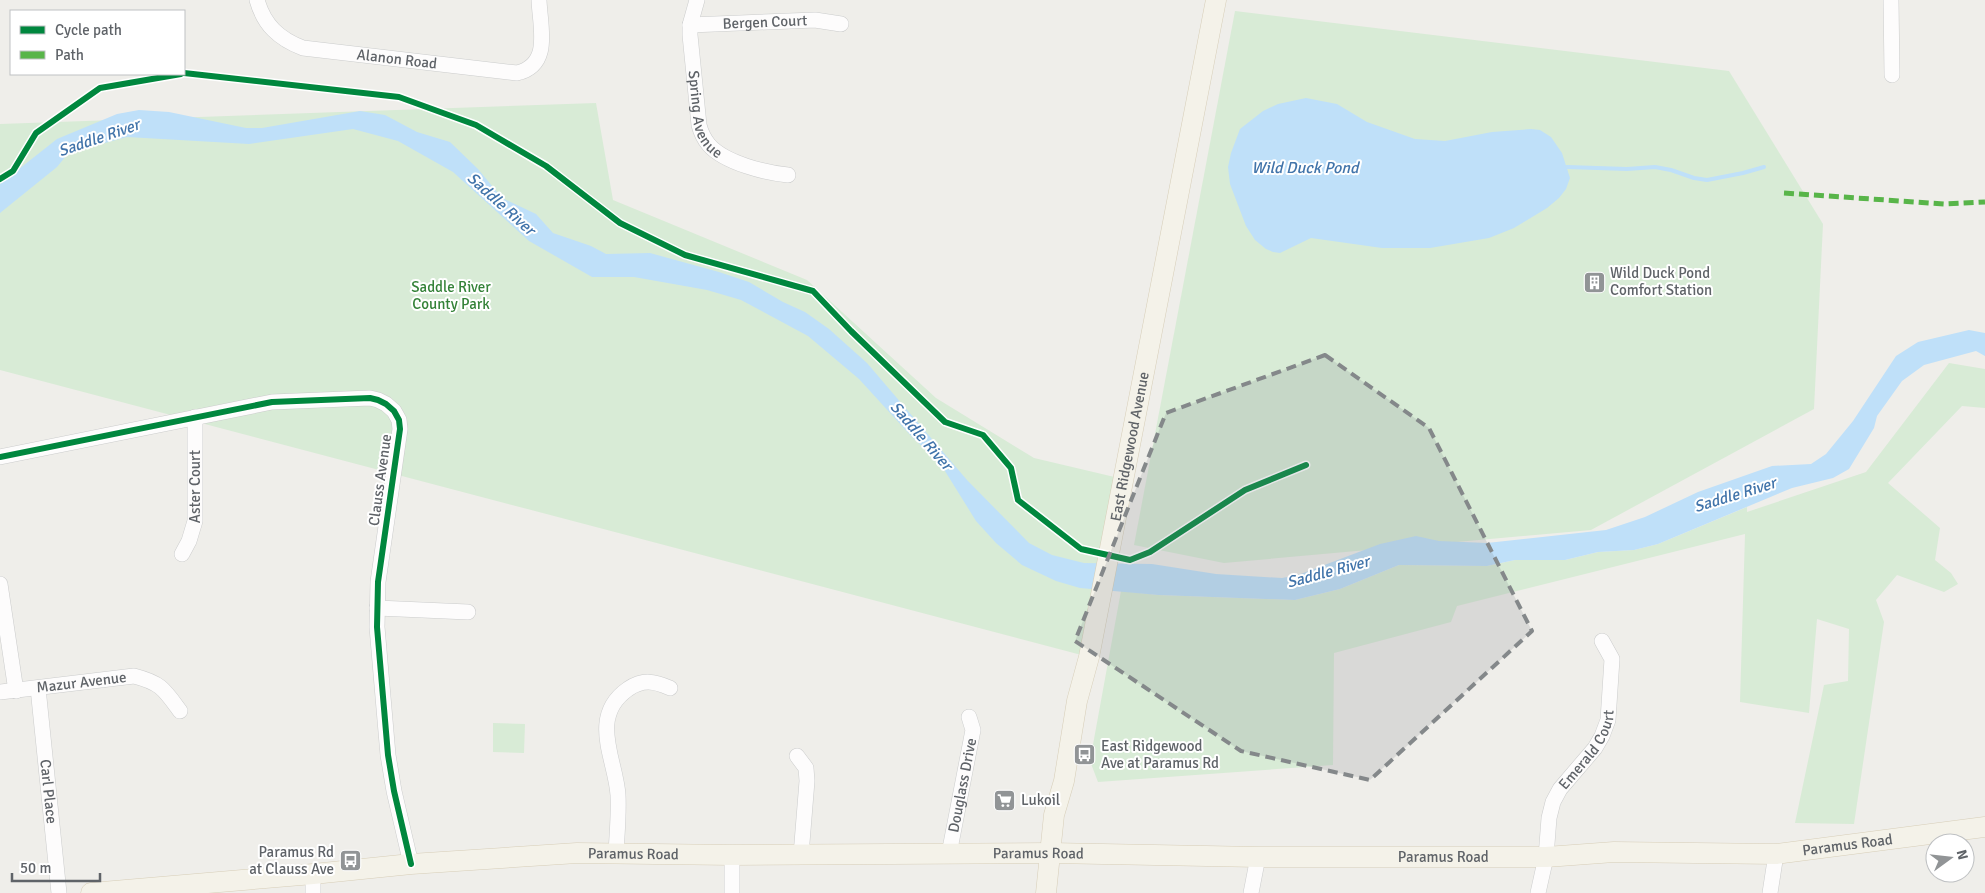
<svg xmlns="http://www.w3.org/2000/svg" width="1985" height="893" viewBox="0 0 1985 893" font-family="Signika,sans-serif">
<style>
.green{fill:#d8ebd6}
.water{fill:#bfe0f9}
.lines{fill:none;stroke-linecap:round;stroke-linejoin:round}
.stream{stroke:#bfe0f9;stroke-width:4}
.minor-casing{stroke:#cbcccc;stroke-width:16}
.major-casing{stroke:#d7ceb8;stroke-width:21}
.minor{stroke:#fdfcfc;stroke-width:15}
.major{stroke:#f4f2e9;stroke-width:20}
.quiet{stroke:#58b549;stroke-width:5;stroke-dasharray:10 5;stroke-linecap:butt}
.cycleway-casing{stroke:#fff;stroke-width:9}
.cycleway{stroke:#00873e;stroke-width:6}
.marked{fill:#84888a;fill-opacity:0.2;stroke:#84888a;stroke-width:4;stroke-dasharray:10 6;stroke-linejoin:round}
.labels{text-anchor:middle;dominant-baseline:central;stroke-width:4;stroke-linejoin:round;paint-order:stroke}
.street-label{font-size:15px;fill:#5f6368;stroke:#fff}
.poi-label{font-size:15px;fill:#5f6368;stroke:#fff;text-anchor:start}
.park-label{font-size:15px;fill:#348238;stroke:#fff}
.water-label{font-size:16px;font-style:italic;fill:#4174aa;stroke:#fff}
</style>
<rect width="100%" height="100%" fill="#efeeea"/>
<g class="green">
<polygon points="1235,11 1729,71 1823,224 1814,409 1591,530 1224,563 1134,545"/>
<polygon points="596,103 613,200 807,280 936,398 1034,458 1123,479 1089,657 0,370 0,124"/>
<polygon points="1949,363 1985,369 1985,408 1962,406 1888,483 1940,528 1935,560 1951,573 1958,584 1944,592 1897,575 1876,600 1884,622 1854,824 1795,823 1824,685 1848,681 1849,629 1817,619 1809,713 1740,702 1745,534 1457,606 1451,622 1334,653 1333,765 1098,782 1090,761 1121,591 1158,595 1295,600 1340,589 1399,565 1487,566 1515,560 1565,560 1598,552 1634,550 1658,544 1747,507 1747,512 1866,472"/>
<polygon points="493,723 525,724 524,753 493,752"/>
</g>
<g class="water">
<polygon points="1306,98 1337,104 1367,122 1415,139 1445,141 1492,132 1531,129 1540,130 1551,137 1562,153 1570,178 1566,189 1559,198 1547,208 1514,228 1489,238 1430,248 1382,248 1311,238 1280,253 1273,252 1266,249 1255,240 1246,226 1230,184 1228,167 1231,153 1240,129 1263,111 1278,104"/>
<polygon points="139,110 169,112 246,128 262,128 360,111 385,115 417,132 450,142 478,169 502,198 536,214 553,233 591,246 606,254 650,253 719,272 749,282 783,302 805,312 829,329 867,363 967,480 1029,543 1052,555 1084,563 1152,564 1216,574 1282,578 1298,575 1380,544 1416,536 1439,541 1487,543 1606,530 1645,517 1698,492 1772,466 1811,464 1826,454 1853,421 1896,356 1918,342 1969,330 1985,333 1985,356 1976,351 1924,365 1902,381 1877,416 1874,428 1849,469 1833,478 1792,488 1658,544 1634,550 1598,552 1565,560 1515,560 1487,566 1399,565 1340,589 1295,600 1158,595 1080,588 1056,581 1022,565 996,543 976,521 940,463 912,437 859,379 808,336 741,300 707,290 634,277 592,277 529,241 453,172 398,141 353,129 249,144 127,137 83,149 66,156 57,167 0,213 0,184 57,139 117,114"/>
</g>
<g class="lines">
<polyline class="stream" points="1567,167 1627,169 1655,167 1671,170 1694,178 1707,180 1743,173 1764,167"/>
<defs>
<g id="minor">
<path id="s1" d="M257,0C264,25 279,39 303,48L517,73C552,65 540,27 539,0"/>
<path id="s2" d="M697,0L690,25V35L699,125C701,133 704,139 709,145C725,163 766,173 788,175"/>
<polyline points="1891,0 1892,75"/>
<path id="s3" d="M690,25L815,20L841,24"/>
<polyline points="0,457 272,402 370,398 378,400 386,404 394,411 399,420 400,429 378,582 377,627 388,755 394,791 411,864"/>
<path id="s4" d="M182,554L189,541L195,521V417"/>
<polyline points="0,584 16,691"/>
<polyline points="377,608 468,612"/>
<path id="s5" d="M38,688L59,893"/>
<path id="s6" d="M0,692L134,676C161,683 164,689 180,711"/>
<polyline points="797,756 806,768 807,781 801,855"/>
<path d="M616,853C617,834 619,814 618,795C616,760 588,717 628,689C643,679 654,681 670,688"/>
<path id="s7" d="M949,854L973,730L969,717"/>
<polyline points="313,893 313,874"/>
<polyline points="732,893 732,855"/>
<polyline points="1251,893 1258,857"/>
<path id="s8" d="M1538,893L1546,857L1549,818L1553,802L1560,789L1595,748L1602,736L1608,720L1612,659L1602,641"/>
<polyline points="1770,893 1776,854"/>
</g>
<g id="major">
<path id="s9" d="M91,893L313,874L411,864L577,853L732,855L1051,853L1258,857H1546L1614,852L1776,854L1985,827"/>
<path id="s10" d="M1046,893L1054,815L1064,781L1077,701L1089,657L1216,0"/>
</g>
</defs>
<use href="#minor" class="minor-casing"/>
<use href="#major" class="major-casing"/>
<use href="#minor" class="minor"/>
<use href="#major" class="major"/>
<polyline class="quiet" points="1784,193 1944,204 1985,202"/>
<defs>
<g id="cycleway">
<polyline points="184,73 399,97 476,125 546,166 620,223 685,255 813,291 851,331 945,422 983,435 1011,468 1018,500 1081,549 1130,560 1150,552 1245,490 1306,465"/>
<polyline points="0,179 13,171 36,133 100,88 181,74"/>
<polyline points="0,457 272,402 370,398 378,400 386,404 394,411 399,420 400,429 378,582 377,627 388,755 394,791 411,864"/>
</g>
</defs>
<use href="#cycleway" class="cycleway-casing"/>
<use href="#cycleway" class="cycleway"/>
</g>
<path class="marked" d="M1325,355L1429,428L1532,631L1370,780L1241,751L1075,641L1166,413Z"/>
<defs>
<symbol id="building-square" viewBox="-11 -11 22 22"><rect x="-9" y="-9" width="18" height="18" rx="4" fill="#919496" stroke="#fff"/><path d="M-4-6H4V6H1V3H-1V6H-4ZM-2.5-4.3h1.7v1.8h-1.7ZM.8-4.3h1.7v1.8H.8ZM-2.5-1h1.7V.8h-1.7ZM.8-1h1.7V.8H.8Z" fill="#fff"/></symbol>
<symbol id="bus-square" viewBox="-11 -11 22 22"><rect x="-9" y="-9" width="18" height="18" rx="4" fill="#919496" stroke="#fff"/><path d="M-5-6H5V4H4V6H2V4H-2V6H-4V4H-5ZM-3.5-4V0h7V-4ZM-3.5 1.2v1.5H-2V1.2ZM2 1.2v1.5H3.5V1.2Z" fill="#fff"/></symbol>
<symbol id="supermarket-square" viewBox="-11 -11 22 22"><rect x="-9" y="-9" width="18" height="18" rx="4" fill="#919496" stroke="#fff"/><path d="M-6-5.5h2.5l.6 2H6L4.5 2H-2.5L-4.4-4H-6ZM-1.5 3.2a1.3 1.3 0 1 0 .1 0ZM3 3.2a1.3 1.3 0 1 0 .1 0Z" fill="#fff"/></symbol>
</defs>
<g fill-rule="evenodd">
<use href="#building-square" x="1582" y="270" width="25" height="25"/>
<use href="#bus-square" x="1072" y="742" width="25" height="25"/>
<use href="#supermarket-square" x="992" y="788" width="25" height="25"/>
<use href="#bus-square" x="338" y="848" width="25" height="25"/>
</g>
<g class="labels">
<g class="street-label">
<text stroke="none"><textPath href="#s3" startOffset="75">Bergen Court</textPath></text>
<text stroke="none"><textPath href="#s1" startOffset="164">Alanon Road</textPath></text>
<text stroke="none"><textPath href="#s2" startOffset="118">Spring Avenue</textPath></text>
<text stroke="none"><textPath href="#s10" startOffset="455">East Ridgewood Avenue</textPath></text>
<text transform="translate(380 480) rotate(-82)">Clauss Avenue</text>
<text stroke="none"><textPath href="#s4" startOffset="70">Aster Court</textPath></text>
<text stroke="none"><textPath href="#s6" startOffset="82">Mazur Avenue</textPath></text>
<text stroke="none"><textPath href="#s8" startOffset="156">Emerald Court</textPath></text>
<text stroke="none"><textPath href="#s7" startOffset="70">Douglass Drive</textPath></text>
<text stroke="none"><textPath href="#s5" startOffset="104">Carl Place</textPath></text>
<text stroke="none"><textPath href="#s9" startOffset="1759">Paramus Road</textPath></text>
<text stroke="none"><textPath href="#s9" startOffset="544">Paramus Road</textPath></text>
<text stroke="none"><textPath href="#s9" startOffset="949">Paramus Road</textPath></text>
<text stroke="none"><textPath href="#s9" startOffset="1354">Paramus Road</textPath></text>
</g>
<g class="poi-label">
<text x="1610" y="273">Wild Duck Pond<tspan x="1610" dy="17">Comfort Station</tspan></text>
<text x="1101" y="746">East Ridgewood<tspan x="1101" dy="17">Ave at Paramus Rd</tspan></text>
<text x="1021" y="800">Lukoil</text>
<text x="334" y="852" text-anchor="end">Paramus Rd<tspan x="334" dy="17">at Clauss Ave</tspan></text>
</g>
<g class="park-label">
<text x="451" y="287">Saddle River<tspan x="451" dy="17">County Park</tspan></text>
</g>
<g class="water-label">
<text transform="translate(99 138) rotate(-19)">Saddle River</text>
<text x="1305" y="168">Wild Duck Pond</text>
<text transform="translate(501 204) rotate(42)">Saddle River</text>
<text transform="translate(921 436) rotate(49)">Saddle River</text>
<text transform="translate(1735 495) rotate(-17)">Saddle River</text>
<text transform="translate(1328 572) rotate(-15)">Saddle River</text>
</g>
</g>
<rect x="10" y="10" width="175" height="65" fill="#ffffff" stroke="#bfc1c3"/>
<rect x="20" y="26" width="25" height="8" fill="#00873e" stroke="#bfc1c3"/>
<text x="55" y="35" font-size="15" fill="#5f6368">Cycle path</text>
<rect x="20" y="51" width="25" height="8" fill="#58b549" stroke="#bfc1c3"/>
<text x="55" y="60" font-size="15" fill="#5f6368">Path</text>
<g transform="translate(1950 858) rotate(75)"><circle r="24" fill="#ffffff" stroke="#bfc1c3"/>
<path d="M0-4L9 19L0 12L-9 19Z" fill="#919496"/>
<text y="-8" font-size="14" font-weight="bold" text-anchor="middle" fill="#5f6368">N</text>
</g>
<path d="M12 873v8h88v-8" fill="none" stroke="#5f6368" stroke-width="2.5"/>
<text x="20" y="873" font-size="15" fill="#5f6368" stroke="#ffffff" stroke-width="4" paint-order="stroke">50 m</text>
</svg>
